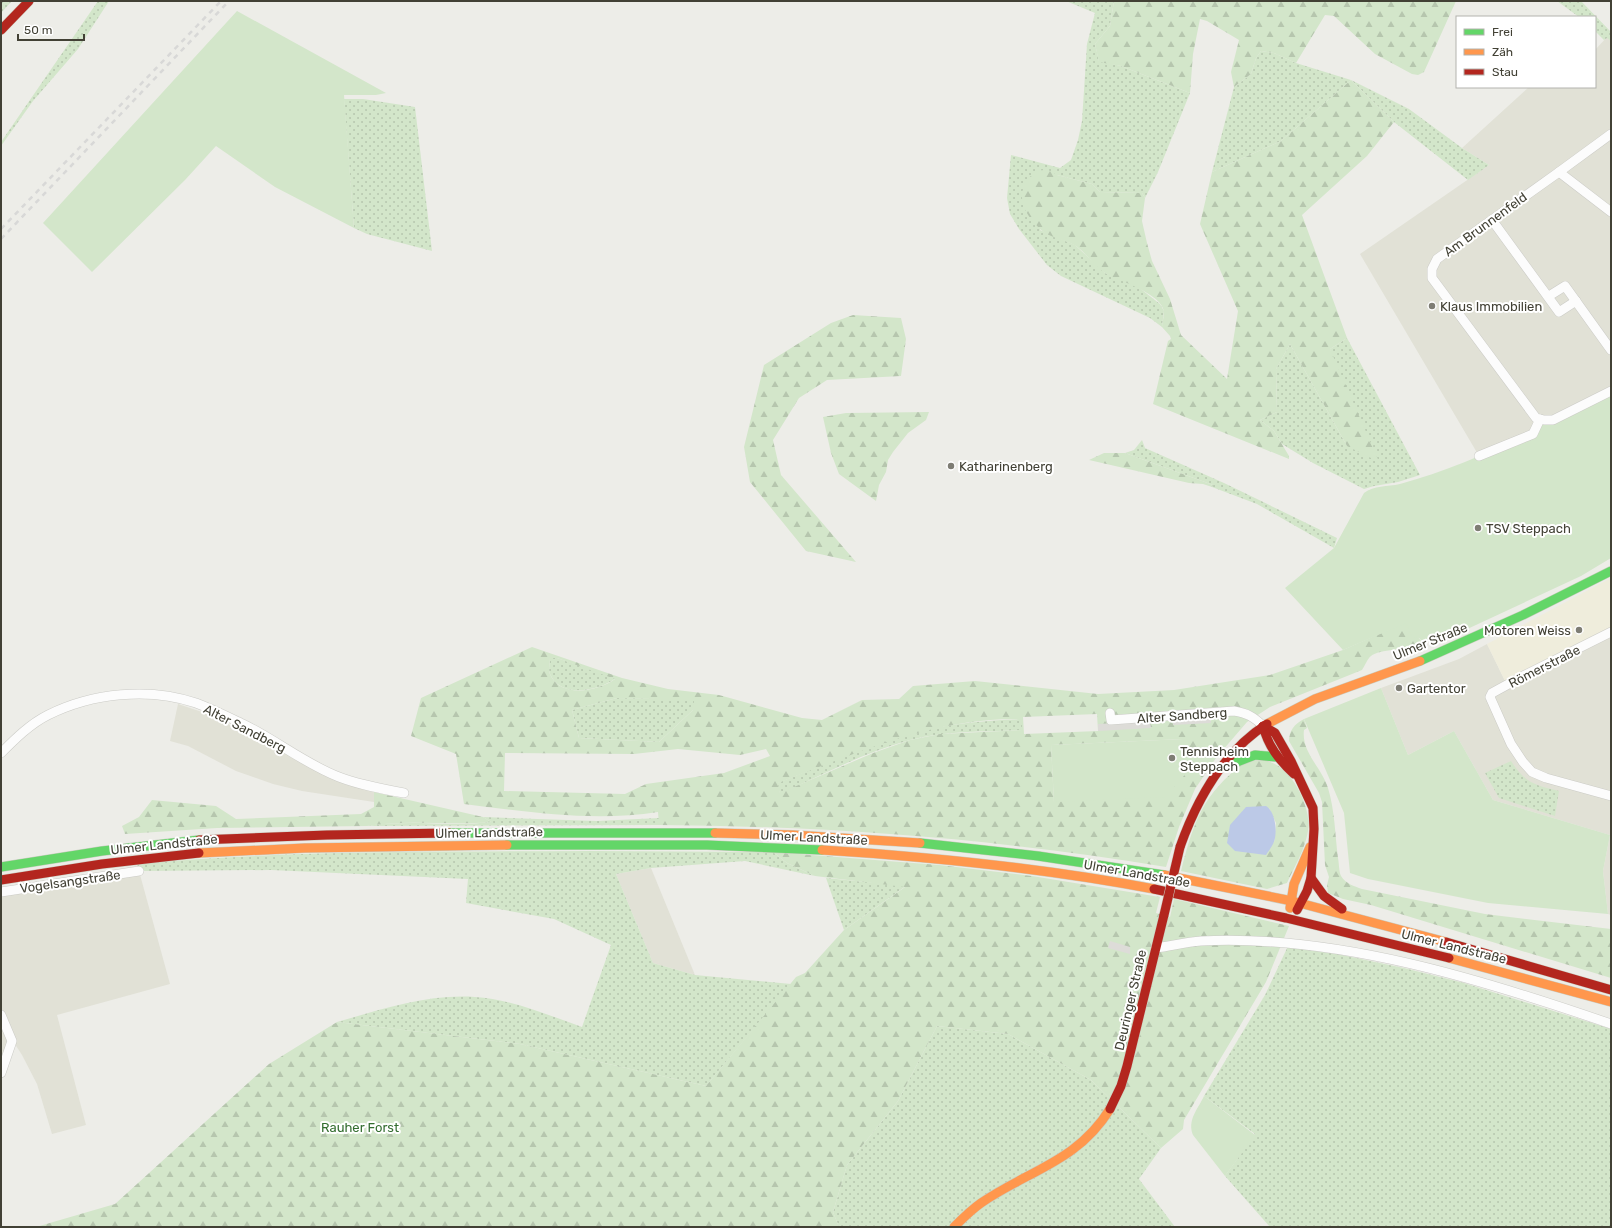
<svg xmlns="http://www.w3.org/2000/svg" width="1612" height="1228" font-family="Rubik,sans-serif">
<defs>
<pattern id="grass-dots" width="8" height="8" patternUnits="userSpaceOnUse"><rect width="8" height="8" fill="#d3e6ca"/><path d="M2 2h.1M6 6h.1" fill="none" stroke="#b6c6ae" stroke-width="1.8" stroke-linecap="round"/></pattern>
<pattern id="forest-firs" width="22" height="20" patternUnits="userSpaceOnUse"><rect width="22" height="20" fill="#d3e6ca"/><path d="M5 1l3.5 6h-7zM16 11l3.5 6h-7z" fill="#b6c6ae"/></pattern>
</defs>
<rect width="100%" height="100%" fill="#edede8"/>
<g fill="#e1e1d6">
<polygon points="1607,37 1611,41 1611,391 1533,434 1479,456 1360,254 1489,165 1462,148 1529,87 1595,87 1595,50"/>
<polygon points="1611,632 1611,915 1608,914 1603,871 1610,835 1493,800 1454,731 1408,755 1381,688 1459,659 1487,644 1507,685"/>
<polygon points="178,704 205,713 274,746 374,792 374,802 302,791 273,784 236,771 188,746 170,741"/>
<polygon points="651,868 695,975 653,963 616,874"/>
<polygon points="139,871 170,984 57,1015 86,1125 52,1134 37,1084 22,1055 13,1041 1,1073 1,892"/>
</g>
<polygon fill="#efeddc" points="1611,578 1611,632 1507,685 1487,644"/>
<g fill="url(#grass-dots)">
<polygon points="1,1 12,1 1,13"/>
<polygon points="98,1 109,1 78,49 33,101 1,146 1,142"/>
<polygon points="1066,1 1114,1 1110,26 1095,44 1099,61 1121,66 1190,93 1158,172 1145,198 1142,193 1100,192 1092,184 1057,175 1040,230 1075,245 1105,273 1137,286 1160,304 1164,311 1162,327 1150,318 1061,276 1047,265 1019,229 1010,214 1007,198 1011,155 1060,168 1071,160 1078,140 1082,121 1087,44 1095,13"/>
<polygon points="1557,1 1581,1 1611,32 1611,41 1607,38 1604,40 1595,31 1595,17 1579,17"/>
<polygon points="1261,51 1274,53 1296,63 1351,80 1409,109 1462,148 1489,165 1468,180 1394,122 1351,80 1281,141 1212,172 1234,87 1251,74 1256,58"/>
<polygon points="344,99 363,99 415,107 432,251 367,234 354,228"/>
<polygon points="1347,338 1420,475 1398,482 1374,486 1364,489 1313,463 1282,444 1274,431 1260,420 1277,412 1276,369 1290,344 1347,446 1330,349"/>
<polygon points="1142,440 1145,448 1224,483 1337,538 1334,548 1257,504 1212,487 1213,485 1125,453 1134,450"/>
<path d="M550,658H557L616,678C599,691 560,699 550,674C548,670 550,662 550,658Z"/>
<polygon points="617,698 694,699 694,709 659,742 579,738 572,710"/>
<path d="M1022,719V730C986,732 946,730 910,740C865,752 822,775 780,794L777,783C825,765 874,741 924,730C956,723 989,720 1022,719Z"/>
<path d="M1511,761C1525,783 1535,785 1559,791L1555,816L1499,798L1485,773Z"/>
<path d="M483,817L597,821L659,818V825L367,826C408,819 450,827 491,822Z"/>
<path d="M589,851L773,852L787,863L815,876L745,861L651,868L616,874L653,963L695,975L791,984L706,1086L520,1044L337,1022C383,1009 427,994 475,997C511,999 548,1015 582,1027L611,945L554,919L466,903L468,879L271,870L139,871L137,864C287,850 439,852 589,851Z"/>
<polygon points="826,878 906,886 844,930"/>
<polygon points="1289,944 1404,968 1464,983 1611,1029 1611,1227 1270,1227 1225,1176 1255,1134 1204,1096 1265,995"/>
<polygon points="937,1026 1008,1034 1091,1080 1161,1148 1139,1179 1175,1227 839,1227 833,1212 847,1165 898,1101"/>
</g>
<g fill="url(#forest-firs)" fill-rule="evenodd">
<polygon points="1114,1 1456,1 1424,72 1418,75 1412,74 1375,54 1334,16 1325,15 1296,63 1274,53 1261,51 1256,58 1251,74 1234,87 1231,72 1239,40 1207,21 1200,19 1193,54 1190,93 1121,66 1099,62 1095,44 1110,26"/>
<path d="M1351,80L1394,122L1367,156L1302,215L1347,338L1330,349L1379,462L1347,446L1290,344L1276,369L1277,412L1260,420L1274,431L1289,456V459L1153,404L1168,341L1171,339L1170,336L1162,327C1162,323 1164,317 1164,312C1162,293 1118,281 1105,273C1094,266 1086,253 1076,246C1065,239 1049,238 1040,229C1034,223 1025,213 1023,204C1017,185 1038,159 1057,175L1092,184L1100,192L1142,193L1145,198L1142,221L1147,243L1152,261L1170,299L1181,335L1227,379L1238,311L1200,224L1212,172L1281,141Z"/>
<polygon points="853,315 901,318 906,339 901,376 827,380 799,398 773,440 781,475 856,562 806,551 750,482 744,447 764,365 831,323"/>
<polygon points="929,412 926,420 908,433 893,452 888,460 886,472 879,485 876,501 839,474 831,453 823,417 846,413"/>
<polygon points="1104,453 1125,453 1213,485 1212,487 1203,484 1189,483 1089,460"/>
<path d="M1406,622L1422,642L1420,645C1406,650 1380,649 1371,656C1367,659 1365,666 1362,670L1270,707L1247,722L1216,758L1195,789L1179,827L1166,867C998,839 829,826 659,825L658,812C594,822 528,812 464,804L456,754L411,736L421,698L532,647L622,678L668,689L719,695L802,718L822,720L862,700L899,699L913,686L975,681L1098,694L1174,690L1270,675L1343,650ZM550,658H557L615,679C599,691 560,699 550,674C548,670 550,663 550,658ZM617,698L694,700V709L659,742L579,738L572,710ZM1097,714L1098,731L1024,734L1023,717ZM1022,719V730L940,734L910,740L873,753L780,793L778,783C856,753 935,717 1022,719ZM1183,739L1054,802L1051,745ZM678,749L740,755L766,749L770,756L724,773L646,784L625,794L504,791L505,753L634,754Z"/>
<path d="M1304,719L1307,728L1304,730C1301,752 1322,768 1328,788C1335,811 1335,835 1338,858C1339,863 1339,872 1341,876C1346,884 1354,886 1362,889L1485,914L1611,929V978L1371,905L1343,899L1328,893L1327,885L1329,877L1325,865L1322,802L1319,793L1289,741C1289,731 1294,724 1304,719Z"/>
<path d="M1246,761C1253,761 1263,759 1270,762C1293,769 1312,809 1308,831C1305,849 1295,866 1287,883L1267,889L1181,871C1194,820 1203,794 1246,761ZM1269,808L1276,823L1274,843Z"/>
<path d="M374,792L483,817L491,822C450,826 408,819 367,826L217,828L125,834L122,826L139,817L152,800L216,806L236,819L361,814L374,807Z"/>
<polygon points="773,852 939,865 1032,876 1160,897 1156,913 1170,917 1174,899 1289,926 1266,982 1184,1120 1183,1129 1161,1148 1091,1080 1008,1034 937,1026 898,1101 847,1165 833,1212 839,1227 36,1227 115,1204 269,1064 337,1022 520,1044 706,1086 796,977 805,973 844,930 905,887 815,876 787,863"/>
</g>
<g fill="#d3e6ca">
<polygon points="237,11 386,93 376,95 344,95 354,228 275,187 216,146 185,180 92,272 43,223"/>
<path d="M1611,391V558L1581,576L1463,631L1423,642L1419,638L1412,637L1406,623L1343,650L1285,588L1334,548L1364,493C1374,485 1387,487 1400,484C1445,472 1489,452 1532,434L1536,427Z"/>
<polygon points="1381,688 1408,755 1454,731 1493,800 1610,835 1603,871 1608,914 1488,903 1368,879 1350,873 1344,813 1304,719"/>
<polygon points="1183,739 1191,768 1165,797 1054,802 1051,745"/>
<path d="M1204,1096L1255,1135L1225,1176L1193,1135C1187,1120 1198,1109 1204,1096Z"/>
</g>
<g fill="#dddcd8">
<polygon points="1210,717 1211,723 1173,725 1173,719"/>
<polygon points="1150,721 1151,728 1098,731 1098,724"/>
<polygon points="1110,941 1130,947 1130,954 1108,948"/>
</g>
<path fill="#bcc9e7" d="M1266,806C1276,812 1278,835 1273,844C1271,848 1268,852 1266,855L1235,851L1227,843L1230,825L1246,807Z"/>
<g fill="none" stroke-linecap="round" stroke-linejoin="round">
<g stroke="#cbcbc6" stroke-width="10">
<g id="street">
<polyline points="1611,134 1559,172 1611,212"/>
<polyline points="1559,172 1437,259 1432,269 1432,278 1536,418 1544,420 1553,420 1611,391"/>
<polyline points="1492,220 1559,312 1576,301"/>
<polyline points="1549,296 1565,286 1611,350"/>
<polyline points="1479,456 1533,434 1540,419"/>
<polyline points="1611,632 1525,675 1492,693 1490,697 1511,744 1523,762 1532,772 1546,778 1611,796"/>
<path d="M1110,713L1111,720L1234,711C1247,713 1254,717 1263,726"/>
<path d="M1,753C15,739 30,724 48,715C92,693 149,687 196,703C212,709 228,717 243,724C276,740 305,764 339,777C360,785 382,789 404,793"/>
<polyline points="1,892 139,871"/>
<path d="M1156,948C1171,946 1186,942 1201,941C1336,934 1484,980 1611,1024"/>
<polyline points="1,1015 12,1041 1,1073"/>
</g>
</g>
<g stroke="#cbccc0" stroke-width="10">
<g id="fast">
<polyline points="1420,661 1523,615 1611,571"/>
<polyline points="1226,762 1237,762 1255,755 1276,757"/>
<polyline points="449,833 715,833"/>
<polyline points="920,843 1038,856 1164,875"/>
<polyline points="507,845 707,845 822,850"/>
<polyline points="1,867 102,851 199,840"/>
</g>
</g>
<g stroke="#cbccc0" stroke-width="10">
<g id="slow">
<polyline points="1267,724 1315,699 1420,661"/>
<polyline points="715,833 793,835 920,843"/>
<path d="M822,850C933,857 1044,868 1154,889"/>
<polyline points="199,853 305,848 507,845"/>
<polyline points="1164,875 1292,901 1446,942"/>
<polyline points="1290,908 1294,884 1310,847"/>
<polyline points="1449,958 1611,1002"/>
<path d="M954,1227C963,1218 971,1210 981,1203C1029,1170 1077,1162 1110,1109"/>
</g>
</g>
<g stroke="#cbccc0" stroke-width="10">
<g id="jam">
<polyline points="1,30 29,1"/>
<polyline points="1263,726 1275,733 1291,761 1313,808 1314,829 1311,878 1307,891 1297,910"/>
<path d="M1263,726C1268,746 1279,760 1294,774"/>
<polyline points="199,840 327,835 449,833"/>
<path d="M1180,847C1197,799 1223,752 1267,724"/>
<polyline points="1311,878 1324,896 1342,909"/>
<polyline points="1,880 102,864 199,853"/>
<polyline points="1154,889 1286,918 1449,958"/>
<polyline points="1446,942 1611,990"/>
<polyline points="1110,1109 1121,1086 1127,1066 1164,915"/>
</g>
</g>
<use href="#street" stroke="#fcfcfc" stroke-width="9"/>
<use href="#fast" stroke="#63d668" stroke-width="9"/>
<use href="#slow" stroke="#ff974d" stroke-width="9"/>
<use href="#jam" stroke="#b3261e" stroke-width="9"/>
<g stroke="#d8d8d7" stroke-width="2.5" stroke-dasharray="5 5" stroke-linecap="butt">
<polyline points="1,229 221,1"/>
<polyline points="1,239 229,1"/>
</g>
<g stroke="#cbccc0" stroke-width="10" stroke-linecap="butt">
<polyline id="jam-bridge" points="1164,915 1180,847"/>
</g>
<use href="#jam-bridge" stroke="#b3261e" stroke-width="9"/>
</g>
<g fill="#7e7d74" stroke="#fff" stroke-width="1.5">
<circle cx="1432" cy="306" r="4"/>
<circle cx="951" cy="466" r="4"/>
<circle cx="1478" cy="528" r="4"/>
<circle cx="1579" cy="630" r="4"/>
<circle cx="1399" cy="688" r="4"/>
<circle cx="1172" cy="758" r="4"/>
</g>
<g text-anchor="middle" stroke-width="4" stroke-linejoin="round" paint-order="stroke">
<g font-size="13" fill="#424135" stroke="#fff">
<text transform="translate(1485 224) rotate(-36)" y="5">Am Brunnenfeld</text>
<text transform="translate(1430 641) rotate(-22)" y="5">Ulmer Straße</text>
<text transform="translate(1544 666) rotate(-27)" y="5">Römerstraße</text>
<text transform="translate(1182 715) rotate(-4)" y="5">Alter Sandberg</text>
<text transform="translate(245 728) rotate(27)" y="5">Alter Sandberg</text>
<text transform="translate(489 832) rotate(-1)" y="5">Ulmer Landstraße</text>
<text transform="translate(814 837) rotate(3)" y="5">Ulmer Landstraße</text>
<text transform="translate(164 844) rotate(-6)" y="5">Ulmer Landstraße</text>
<text transform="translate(1137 873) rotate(10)" y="5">Ulmer Landstraße</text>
<text transform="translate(70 881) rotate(-8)" y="5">Vogelsangstraße</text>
<text transform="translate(1454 946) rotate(14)" y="5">Ulmer Landstraße</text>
<text transform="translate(1130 1000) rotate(-77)" y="5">Deuringer Straße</text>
</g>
<g font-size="13" fill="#424135" stroke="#fff" text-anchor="start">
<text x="1440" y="311">Klaus Immobilien</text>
<text x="959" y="471">Katharinenberg</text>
<text x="1486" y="533">TSV Steppach</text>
<text x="1571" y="635" text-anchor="end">Motoren Weiss</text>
<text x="1407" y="693">Gartentor</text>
<text x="1180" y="756">Tennisheim<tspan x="1180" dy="15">Steppach</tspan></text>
</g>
<g font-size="13" fill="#336d2f" stroke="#fff">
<text x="360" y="1132">Rauher Forst</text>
</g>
</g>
<rect width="1612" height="1228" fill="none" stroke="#424135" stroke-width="4"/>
<rect x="1456" y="16" width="140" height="72" fill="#ffffff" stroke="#b3b3ae"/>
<rect x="1464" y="29" width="20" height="6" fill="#63d668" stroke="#b3b3ae"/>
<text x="1492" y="36" font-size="12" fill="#424135">Frei</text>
<rect x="1464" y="49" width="20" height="6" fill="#ff974d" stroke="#b3b3ae"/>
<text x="1492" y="56" font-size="12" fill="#424135">Zäh</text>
<rect x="1464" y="69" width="20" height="6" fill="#b3261e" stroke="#b3b3ae"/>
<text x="1492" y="76" font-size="12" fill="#424135">Stau</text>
<path d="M18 34v6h66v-6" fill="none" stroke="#424135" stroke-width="2"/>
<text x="24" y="34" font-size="12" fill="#424135" stroke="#ffffff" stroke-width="3" paint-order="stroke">50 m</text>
</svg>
